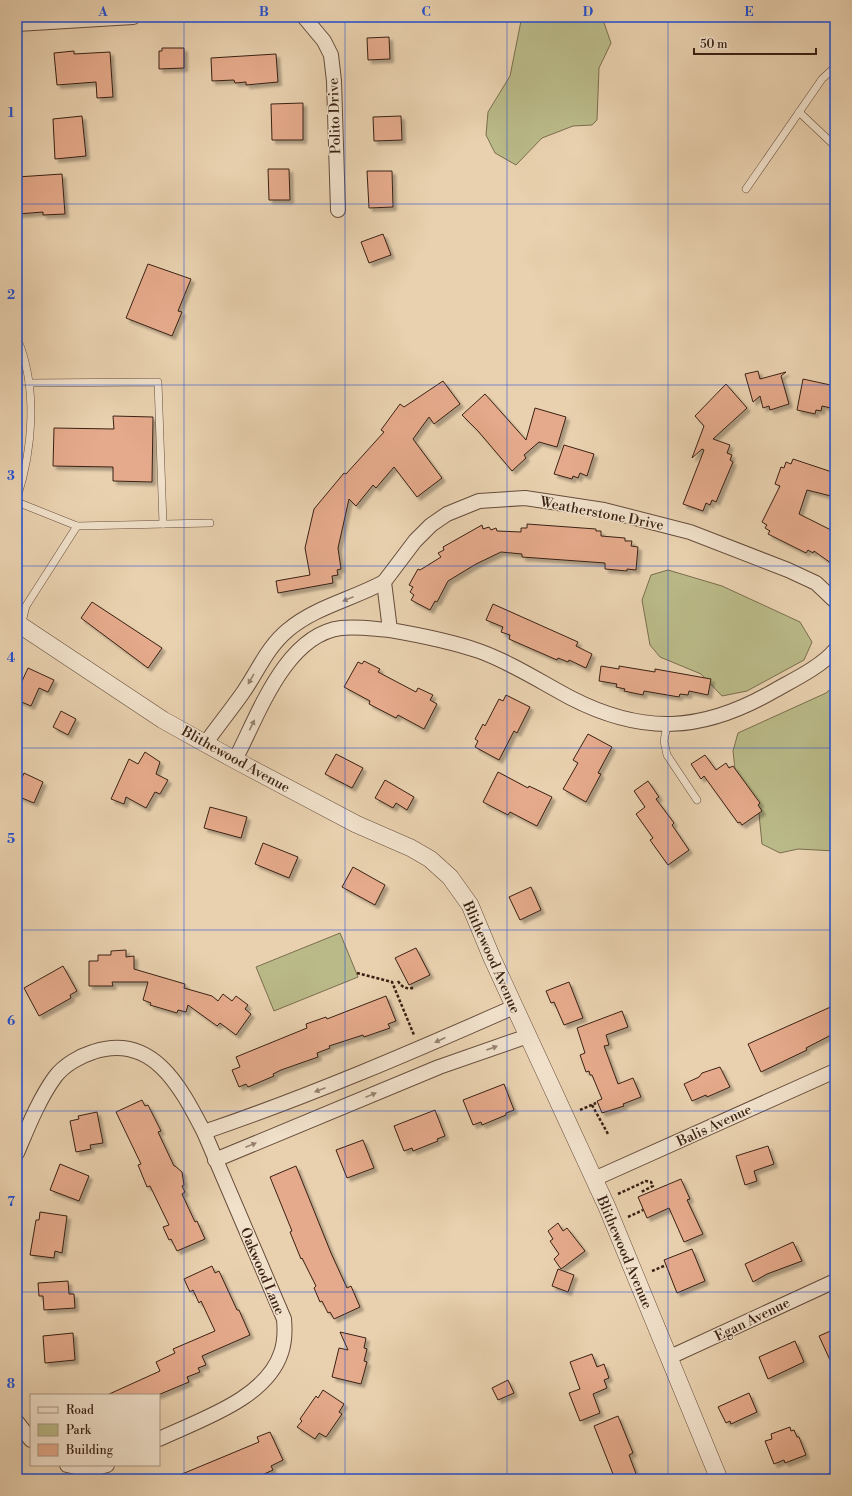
<svg xmlns="http://www.w3.org/2000/svg" width="852" height="1496" font-family="'Libre Bodoni',serif">
<defs>
<filter id="shadow"><feDropShadow dx="3.5" dy="3.5" stdDeviation="1" flood-color="#0004"/></filter>
</defs>
<rect width="100%" height="100%" fill="#e9d1af"/>
<filter id="stains"><feTurbulence type="fractalNoise" baseFrequency=".005" numOctaves="4"/><feColorMatrix values="0 0 0 0 .2 0 0 0 0 .09 0 0 0 0 .02 0 0 0 .5 -.17"/></filter>
<radialGradient id="worn" r=".72"><stop offset=".6" stop-color="#630" stop-opacity="0"/><stop offset="1" stop-color="#630" stop-opacity=".3"/></radialGradient>
<g fill="#baba88" stroke="#7a6e4e">
<polygon points="519,17 602,17 611,43 599,68 597,120 592,125 573,126 542,138 516,165 495,153 486,135 488,112 510,76 521,21"/>
<polygon points="668,570 722,586 800,622 812,642 804,660 747,691 722,696 701,674 660,657 650,645 642,600 651,575"/>
<polygon points="835,685 835,851 798,849 780,853 762,844 759,814 735,769 733,751 738,733 826,693"/>
<polygon points="340,933 358,977 274,1011 256,967"/>
</g>
<g fill="#e5aa8b" stroke="#3a2114" filter="url(#shadow)">
<polygon points="389,37 390,59 368,60 367,38"/>
<polygon points="162,48 184,48 184,68 159,69 159,51 162,51"/>
<polygon points="74,51 74,54 110,52 113,97 97,98 96,82 57,85 54,53"/>
<polygon points="276,54 278,82 246,85 246,82 235,83 234,80 212,81 211,58"/>
<polygon points="303,103 303,140 272,140 271,104"/>
<polygon points="82,116 86,156 55,159 53,119"/>
<polygon points="401,116 402,140 374,141 373,117"/>
<polygon points="268,169 289,169 290,200 269,200"/>
<polygon points="367,171 392,171 393,207 369,208"/>
<polygon points="62,174 65,214 43,215 43,212 18,214 17,177"/>
<polygon points="383,234 391,255 369,263 361,242"/>
<polygon points="148,264 191,279 178,311 182,312 172,336 126,318"/>
<polygon points="758,371 760,379 786,372 781,376 789,404 770,410 769,406 763,408 760,396 753,402 745,374"/>
<polygon points="803,379 835,386 831,408 822,406 821,411 816,410 815,414 797,410"/>
<polygon points="443,381 460,404 434,424 429,417 413,439 442,478 417,497 394,467 376,488 373,485 356,506 349,499 338,548 341,569 337,570 338,575 332,576 333,583 278,593 276,581 310,575 305,548 314,509 344,473 346,474 384,432 381,430 400,404 404,407"/>
<polygon points="726,384 747,408 713,439 730,445 727,453 732,455 730,460 733,462 716,502 712,500 710,505 706,503 703,511 683,504 704,450 702,449 692,458 704,426 695,416"/>
<polygon points="485,394 526,440 535,408 566,417 557,447 539,442 524,455 526,458 512,471 478,431 462,415"/>
<polygon points="113,416 153,417 152,482 113,481 113,467 53,466 54,428 114,429"/>
<polygon points="564,445 594,454 587,476 580,473 578,478 573,476 572,479 554,474"/>
<polygon points="793,459 835,473 835,497 807,490 799,514 835,532 835,566 814,551 813,553 808,550 806,553 768,534 770,531 765,528 767,525 762,522 780,486 775,484 781,467 784,468 786,462 791,464"/>
<polygon points="527,524 596,529 596,531 601,531 601,536 625,538 625,541 632,541 631,546 638,547 636,570 627,569 627,571 605,569 605,563 522,557 522,554 501,552 476,564 448,581 437,602 435,601 430,610 411,600 414,595 410,592 413,587 409,585 418,569 420,570 441,557 438,553 444,550 443,547 482,525 483,529 489,527 491,530 496,528 497,531 521,532 521,528 527,528"/>
<polygon points="92,602 162,648 148,668 81,618"/>
<polygon points="493,604 578,642 576,646 592,654 586,668 569,660 568,662 558,658 557,660 509,639 510,635 501,632 503,627 486,620"/>
<polygon points="364,661 380,669 378,672 416,692 418,688 433,695 430,700 437,704 424,729 398,715 396,718 369,704 370,701 344,687 358,662 362,664"/>
<polygon points="601,666 619,669 619,666 655,672 655,669 711,679 708,695 689,691 688,695 680,694 679,697 644,691 643,695 624,691 625,689 616,687 617,684 599,681"/>
<polygon points="28,668 54,680 48,692 39,688 31,706 17,700 17,692"/>
<polygon points="506,695 530,707 517,733 514,731 499,760 475,747 478,741 475,739 483,724 485,726 499,699 503,701"/>
<polygon points="61,711 76,719 68,735 53,727"/>
<polygon points="588,734 612,747 598,773 601,774 586,802 563,789 578,763 573,760"/>
<polygon points="145,752 160,762 156,774 168,780 160,794 155,792 146,808 126,797 124,804 111,799 129,759 138,764"/>
<polygon points="336,754 363,768 352,788 325,774"/>
<polygon points="705,755 716,770 726,763 729,768 733,766 760,803 758,805 762,811 742,825 740,822 738,823 704,776 701,779 691,764"/>
<polygon points="498,772 528,788 529,786 552,797 537,826 510,812 508,815 483,802"/>
<polygon points="24,773 43,782 34,803 17,796 17,789"/>
<polygon points="385,780 414,797 407,810 396,803 393,808 375,798"/>
<polygon points="648,781 659,797 656,799 674,823 672,825 689,850 668,865 650,840 653,838 636,814 645,807 634,791"/>
<polygon points="210,807 247,817 241,838 204,828"/>
<polygon points="263,843 298,857 289,878 255,864"/>
<polygon points="353,867 385,885 375,905 342,887"/>
<polygon points="531,887 541,910 520,920 509,897"/>
<polygon points="416,948 430,975 409,985 395,958"/>
<polygon points="126,950 126,957 134,956 134,969 185,984 184,988 212,996 218,1001 223,994 232,1001 236,996 248,1005 245,1009 251,1014 236,1035 220,1023 217,1026 188,1005 186,1012 178,1010 177,1013 150,1005 151,1003 143,1000 148,982 112,982 113,986 89,986 89,961 98,961 98,955 111,955 111,951"/>
<polygon points="63,966 77,991 70,995 71,998 39,1016 24,988"/>
<polygon points="569,982 583,1018 564,1025 554,1002 551,1003 546,991"/>
<polygon points="386,996 396,1021 388,1024 390,1028 364,1037 363,1035 329,1046 330,1048 317,1053 318,1057 281,1070 273,1074 274,1076 248,1087 246,1084 239,1087 232,1070 240,1067 236,1057 307,1028 306,1024 326,1017 327,1019"/>
<polygon points="835,1005 835,1033 806,1048 807,1050 761,1072 748,1044"/>
<polygon points="622,1011 628,1027 606,1035 609,1045 604,1046 618,1084 633,1078 641,1097 623,1104 624,1106 602,1113 597,1101 602,1099 592,1075 590,1075 589,1071 586,1072 580,1055 585,1053 577,1028"/>
<polygon points="720,1067 730,1087 707,1097 706,1095 692,1101 684,1084 699,1077 702,1073"/>
<polygon points="504,1084 514,1110 506,1113 506,1115 482,1125 481,1122 473,1125 463,1100"/>
<polygon points="142,1100 145,1106 148,1105 161,1131 158,1132 174,1166 175,1166 182,1172 184,1185 182,1186 185,1192 182,1194 195,1222 197,1221 205,1239 177,1251 171,1239 169,1240 163,1227 169,1225 150,1186 147,1187 138,1165 141,1164 116,1112"/>
<polygon points="435,1110 445,1136 437,1139 438,1141 413,1151 412,1148 404,1151 394,1126"/>
<polygon points="97,1112 103,1143 90,1145 91,1149 76,1152 70,1121 79,1119 78,1116"/>
<polygon points="363,1140 374,1168 347,1178 336,1150"/>
<polygon points="768,1146 774,1164 754,1171 757,1181 745,1185 736,1156"/>
<polygon points="60,1164 89,1176 79,1201 50,1190"/>
<polygon points="296,1166 331,1253 347,1288 351,1286 360,1307 334,1319 330,1312 328,1313 322,1301 320,1302 314,1288 316,1286 302,1258 301,1259 290,1232 292,1231 270,1177"/>
<polygon points="681,1179 690,1199 687,1200 703,1234 684,1242 669,1208 647,1218 638,1197"/>
<polygon points="40,1212 67,1216 62,1253 55,1251 54,1258 30,1255 36,1220 39,1220"/>
<polygon points="558,1223 563,1231 567,1228 585,1251 561,1269 554,1259 559,1254 550,1241 553,1239 548,1231"/>
<polygon points="793,1242 802,1261 767,1274 753,1282 745,1264"/>
<polygon points="692,1249 705,1281 677,1293 664,1260"/>
<polygon points="212,1266 215,1273 219,1271 237,1310 239,1310 250,1335 202,1356 206,1365 198,1368 200,1372 187,1377 189,1382 158,1395 107,1395 160,1371 156,1362 175,1353 173,1349 215,1331 201,1301 199,1303 193,1290 190,1292 184,1279"/>
<polygon points="558,1269 574,1275 568,1292 552,1286"/>
<polygon points="68,1281 69,1294 74,1294 75,1308 44,1310 43,1296 39,1296 38,1283"/>
<polygon points="835,1329 835,1371 819,1336"/>
<polygon points="340,1332 366,1338 364,1348 367,1349 364,1361 367,1362 361,1384 332,1377 339,1348 348,1350"/>
<polygon points="73,1333 75,1360 45,1363 43,1336"/>
<polygon points="795,1341 804,1362 768,1379 759,1357"/>
<polygon points="592,1354 597,1367 604,1364 609,1378 604,1380 607,1388 593,1394 600,1413 580,1421 569,1393 580,1389 570,1362"/>
<polygon points="508,1380 514,1393 498,1400 492,1388"/>
<polygon points="323,1390 344,1404 339,1412 342,1414 326,1437 319,1433 315,1439 297,1427 302,1421 300,1419 316,1396 318,1398"/>
<polygon points="749,1393 757,1412 731,1424 730,1421 726,1423 718,1407"/>
<polygon points="618,1416 633,1453 629,1455 638,1479 615,1479 594,1426"/>
<polygon points="790,1427 791,1431 794,1430 797,1437 799,1437 806,1455 785,1463 784,1460 774,1464 765,1441 772,1439 771,1434"/>
<polygon points="270,1432 283,1460 271,1466 273,1470 253,1479 170,1479 259,1442 257,1437"/>
</g>
<g fill="none" stroke-linecap="round" stroke-linejoin="round">
<g stroke="#664d3b" stroke-width="8">
<g id="service">
<polyline points="799,112 835,146"/>
<polyline points="746,189 822,79 835,67"/>
<path d="M17,338C38,387 33,449 17,498"/>
<polyline points="29,383 158,382 163,524"/>
<polyline points="17,502 77,526 26,606 21,626"/>
<polyline points="77,526 210,523"/>
<polyline points="667,725 664,741 667,755 697,800"/>
</g>
</g>
<g stroke="#664d3b" stroke-width="16">
<g id="minor">
<polyline points="304,17 324,41 331,55 334,81 338,210"/>
<polyline points="17,24 133,17"/>
<path d="M835,601L816,583L788,570L690,532L604,510L525,498L479,501L447,514L431,525L415,541L384,582L390,630C419,635 450,641 479,651C510,662 541,682 571,698C643,735 702,732 772,692C791,681 821,667 835,650"/>
<path d="M205,744C217,727 230,711 242,694C257,673 267,647 288,630C315,607 353,599 384,582"/>
<path d="M235,760C258,716 285,635 341,628C357,626 374,629 390,630"/>
<path d="M204,1132C310,1096 412,1052 514,1007"/>
<path d="M17,1153C28,1127 39,1099 55,1077C64,1065 80,1056 93,1052C153,1032 181,1088 204,1132L284,1319C285,1330 285,1342 281,1353C266,1399 199,1420 159,1439"/>
<polyline points="215,1160 439,1067 528,1036"/>
<polyline points="594,1179 835,1071"/>
<polyline points="670,1357 835,1281"/>
<polyline points="17,1422 31,1440"/>
<polyline points="67,1465 89,1470 107,1465"/>
<polyline points="834,1479 835,1479"/>
</g>
</g>
<g stroke="#664d3b" stroke-width="18">
<polyline id="tertiary" points="17,623 163,720 235,760 356,824 411,848 430,859 450,877 470,905 492,958 607,1207 719,1479"/>
</g>
<g stroke="#3a2114" stroke-width="2.5" stroke-dasharray="3 2" stroke-linecap="butt">
<polyline points="357,973 392,982 414,1035"/>
<path d="M398,981C402,988 408,990 415,987"/>
<polyline points="592,1105 608,1134"/>
<polyline points="580,1110 596,1103"/>
<polyline points="618,1194 646,1181 651,1182 653,1186 641,1192"/>
<polyline points="628,1217 643,1210"/>
<polyline points="652,1271 664,1266"/>
</g>
<use href="#service" stroke="#f1e1cb" stroke-width="7"/>
<use href="#minor" stroke="#f1e1cb" stroke-width="14"/>
<use href="#tertiary" stroke="#f1e1cb" stroke-width="17"/>
</g>
<defs><path id="oneway-solid" d="M-6-.8H1V-3.2L6.5 0L1 3.2V.8H-6Z"/></defs>
<g fill="#968170">
<use href="#oneway-solid" transform="translate(348 599) rotate(158)"/>
<use href="#oneway-solid" transform="translate(251 679) rotate(120)"/>
<use href="#oneway-solid" transform="translate(252 725) rotate(-64)"/>
<use href="#oneway-solid" transform="translate(440 1040) rotate(156)"/>
<use href="#oneway-solid" transform="translate(492 1048) rotate(-20)"/>
<use href="#oneway-solid" transform="translate(320 1090) rotate(159)"/>
<use href="#oneway-solid" transform="translate(371 1095) rotate(-22)"/>
<use href="#oneway-solid" transform="translate(251 1145) rotate(-22)"/>
</g>
<path fill="none" stroke="#1d4ed8" stroke-width="1" stroke-opacity="0.55" d="M184,17V1479M345,17V1479M507,17V1479M668,17V1479M17,204H835M17,385H835M17,566H835M17,748H835M17,930H835M17,1111H835M17,1292H835"/>
<g text-anchor="middle" stroke-width="3" stroke-linejoin="round" paint-order="stroke">
<g font-size="14" fill="#3a2114" stroke="#f1e1cb">
<text transform="translate(334 116) rotate(-92)" y="5">Polito Drive</text>
<text transform="translate(602 513) rotate(11)" y="5">Weatherstone Drive</text>
<text transform="translate(236 759) rotate(29)" y="5">Blithewood Avenue</text>
<text transform="translate(492 957) rotate(66)" y="5">Blithewood Avenue</text>
<text transform="translate(714 1125) rotate(-25)" y="5">Balis Avenue</text>
<text transform="translate(625 1252) rotate(67)" y="5">Blithewood Avenue</text>
<text transform="translate(263 1271) rotate(67)" y="5">Oakwood Lane</text>
<text transform="translate(752 1319) rotate(-26)" y="5">Egan Avenue</text>
</g>
</g>
<rect width="852" height="1496" fill="none" stroke="#e9d1af" stroke-width="44"/>
<rect x="30" y="1394" width="130" height="72" fill="#f1e1cb" stroke="#a89482"/>
<rect x="38" y="1407" width="20" height="6" fill="#f1e1cb" stroke="#a89482"/>
<text x="66" y="1414" font-size="12" fill="#3a2114">Road</text>
<rect x="38" y="1424" width="20" height="12" fill="#baba88" stroke="#a89482"/>
<text x="66" y="1434" font-size="12" fill="#3a2114">Park</text>
<rect x="38" y="1444" width="20" height="12" fill="#e5aa8b" stroke="#a89482"/>
<text x="66" y="1454" font-size="12" fill="#3a2114">Building</text>
<path d="M694 48v6h122v-6" fill="none" stroke="#3a2114" stroke-width="2"/>
<text x="700" y="48" font-size="12" fill="#3a2114" stroke="#f1e1cb" stroke-width="3" paint-order="stroke">50 m</text>
<rect x="22" y="22" width="808" height="1452" fill="none" stroke="#1d4ed8" stroke-width="1.5"/>
<g font-size="13" text-anchor="middle" font-weight="bold" fill="#1d4ed8">
<text x="103" y="16">A</text>
<text x="264" y="16">B</text>
<text x="426" y="16">C</text>
<text x="588" y="16">D</text>
<text x="749" y="16">E</text>
<text x="11" y="117">1</text>
<text x="11" y="299">2</text>
<text x="11" y="480">3</text>
<text x="11" y="662">4</text>
<text x="11" y="843">5</text>
<text x="11" y="1025">6</text>
<text x="11" y="1206">7</text>
<text x="11" y="1388">8</text>
</g>
<rect width="100%" height="100%" filter="url(#stains)"/>
<rect width="100%" height="100%" fill="url(#worn)"/>
</svg>
